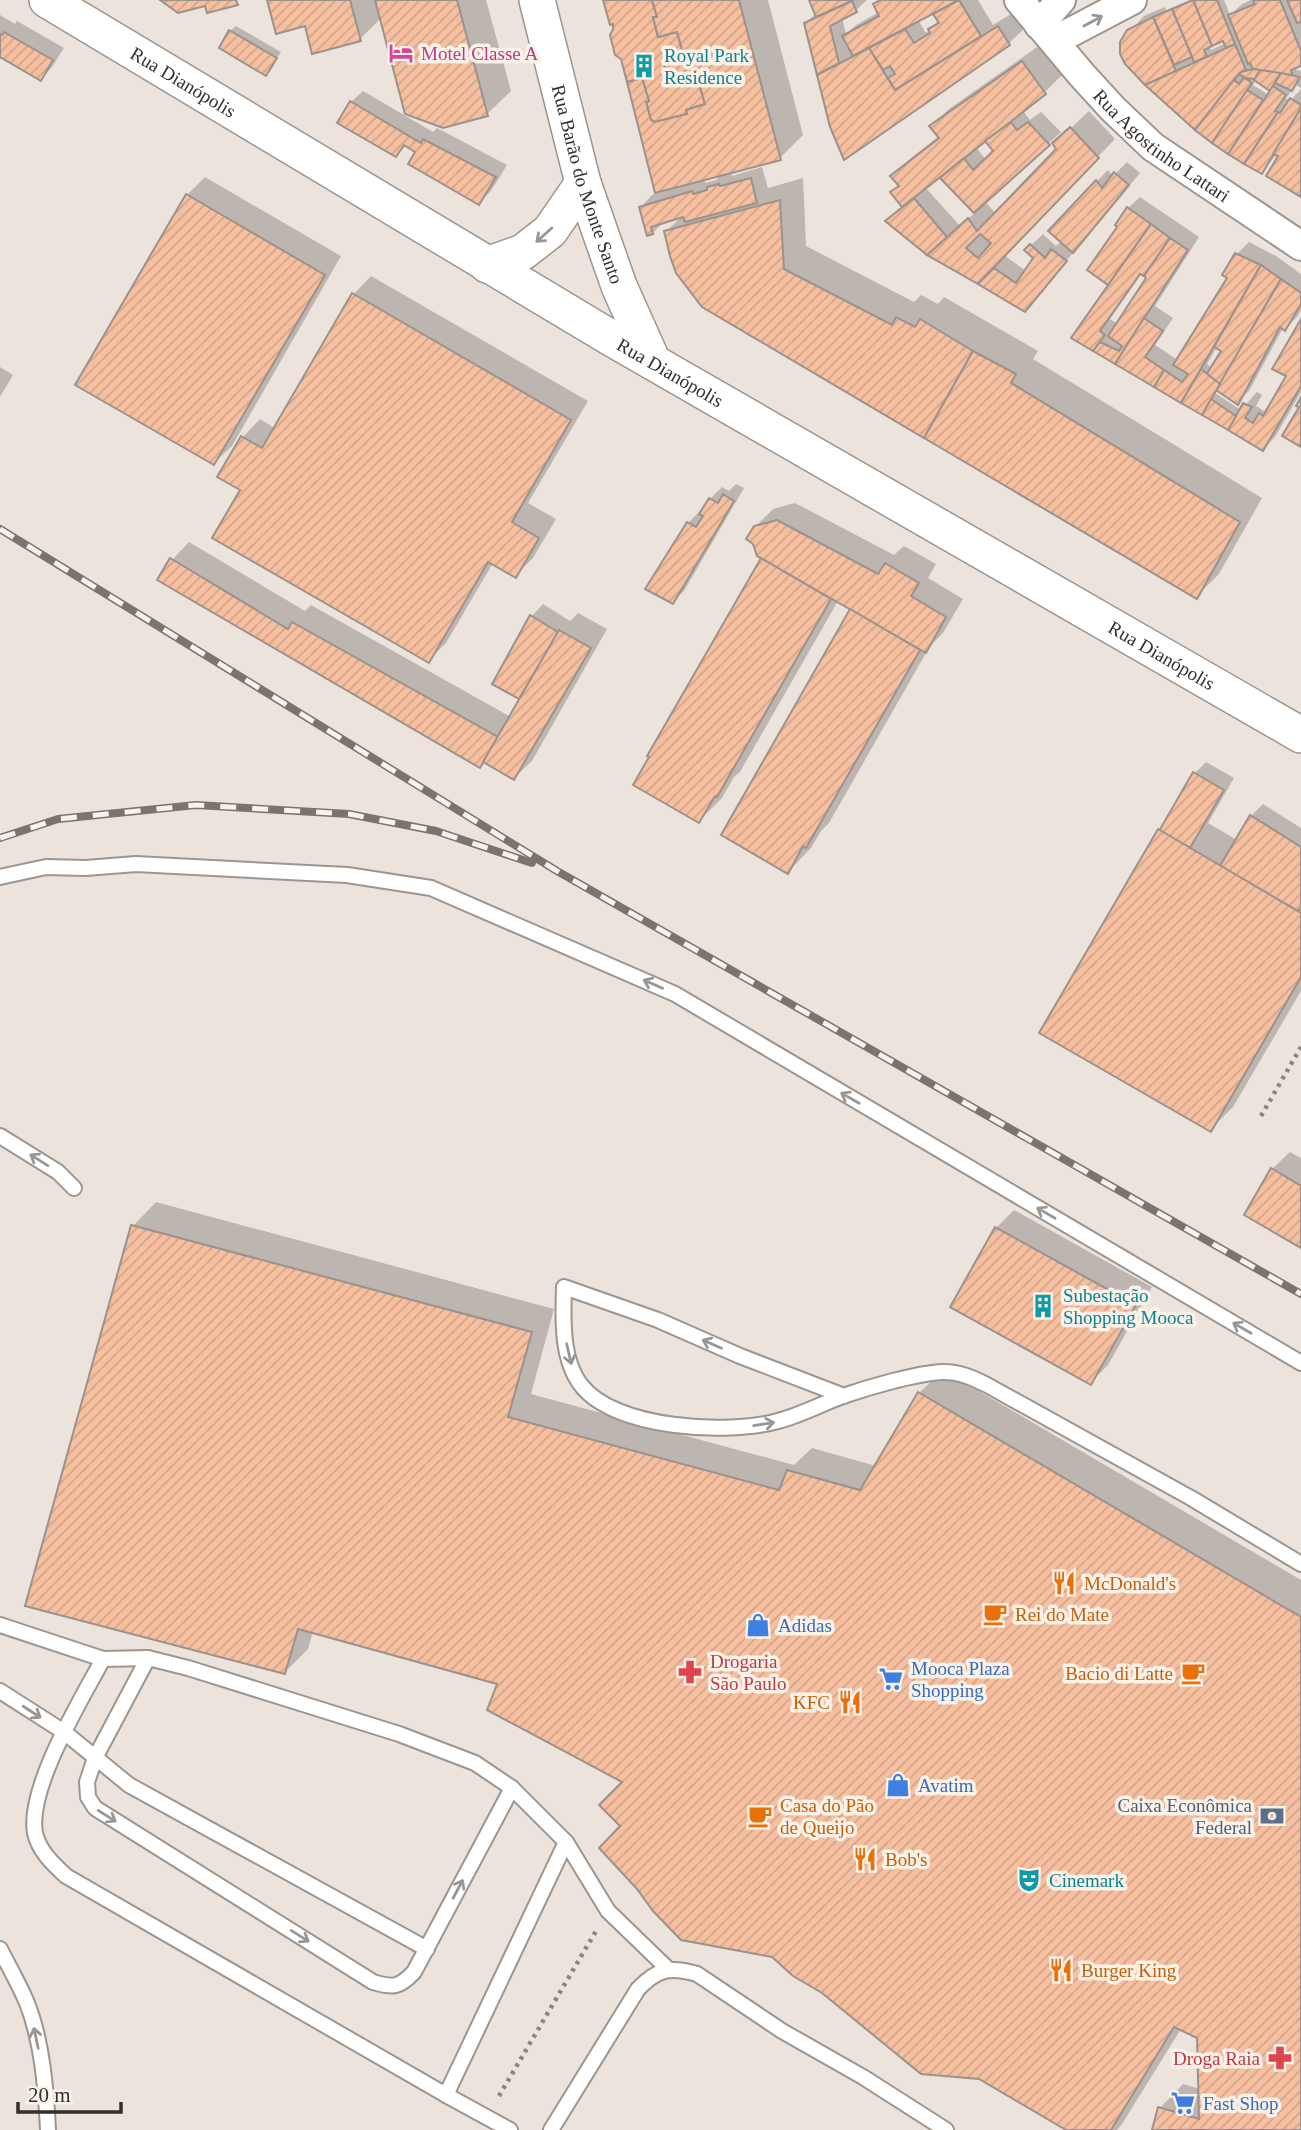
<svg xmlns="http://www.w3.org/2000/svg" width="1301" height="2130" font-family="'Times New Roman',serif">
<defs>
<pattern id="building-hatch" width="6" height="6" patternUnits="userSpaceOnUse" patternTransform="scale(1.75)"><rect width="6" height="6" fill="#f6bf9f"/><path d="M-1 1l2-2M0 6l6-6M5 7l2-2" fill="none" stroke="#d3a489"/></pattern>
</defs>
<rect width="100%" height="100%" fill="#ece3dc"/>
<g fill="#0003" fill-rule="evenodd">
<polygon points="269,0 486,0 511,91 487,114 381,18 360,39 306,24"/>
<path d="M605,0H768L803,135L780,158L730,171L732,176L762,167L768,188L803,178L806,246L914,302L921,295L938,304L944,297L1038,351L1033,359L1262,498L1219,574L1196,597L666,232L683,215L664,221L653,233L641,207L652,195L670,190ZM723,173L716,180L705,183L704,178Z"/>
<path d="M811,0H867L856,10L842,18L846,34L856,25L879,12L875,4L879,0H978L993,25L1017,10L1027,26L1009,43L844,157L832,126L806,23L816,13ZM934,12L939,20L926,33L918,20Z"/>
<path d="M1190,0H1224L1230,15L1242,4L1251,0H1301V65L1296,70L1301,71V88L1296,85L1286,98L1290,101L1301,89V195L1280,156L1277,154L1261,172L1229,152L1132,29L1144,16L1165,7L1166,10ZM1223,39L1226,43L1211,50L1209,46ZM1263,69L1294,74L1293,78L1263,72ZM1256,80L1275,83L1276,84L1269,95L1253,85Z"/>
<polygon points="0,15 15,24 17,21 64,48 52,67 41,79 0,55"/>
<polygon points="236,26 281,52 266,74 230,31"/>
<path d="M1040,45L1062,75L1045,92L1022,110L1030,120L1041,112L1061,132L985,201L996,214L1059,149L1055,143L1089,111L1115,139L1004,255L1026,271L1036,258L1026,250L1043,234L1056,246L1062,241L1097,181L1108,170L1113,176L1127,162L1140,173L1025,310L928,254L888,221L904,206L892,192L900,185L893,176L910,159L939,136L931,126L949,109ZM986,139L995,151L986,160L976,147ZM947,169L949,171L943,178L976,212L960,226L925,187Z"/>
<polygon points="363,91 433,132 437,128 507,165 491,191 479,203 417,151 407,145 396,155 351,102"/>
<polygon points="205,177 341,256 232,446 214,463 187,195"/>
<path d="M1140,197L1199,237L1155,306L1173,318L1155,345L1178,360L1229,277L1237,254L1249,242L1276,256L1301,274V310L1297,317L1285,329L1283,328L1249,391L1237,402L1218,389L1215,393L1241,410L1257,392L1262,395L1256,406L1264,411L1273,401L1288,375L1301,322V392L1275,437L1263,449L1073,338L1111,284L1089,269L1119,226L1128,208ZM1142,273L1149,278L1118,324L1110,319ZM1217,347L1224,351L1212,368L1207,364Z"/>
<polygon points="371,276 588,401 528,503 556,519 533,558 515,576 493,563 446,643 428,661 242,489 243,437 260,419 276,429 354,294"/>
<polygon points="0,367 13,375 0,397"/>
<polygon points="736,484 744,488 684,591 672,602 688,523 700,511 702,513 710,499 722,487 729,491"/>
<polygon points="795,503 894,555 904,546 936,564 928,578 963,599 943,633 930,646 829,823 821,831 811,848 788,872 852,609 838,601 740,772 734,777 722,798 699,821 762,559 755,527 773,509"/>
<polygon points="189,542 305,611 311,605 511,717 524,691 519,697 532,616 543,604 570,621 578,613 607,629 532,761 514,778 172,560"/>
<polygon points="1206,762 1234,778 1208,823 1237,840 1251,816 1263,804 1301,828 1301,991 1233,1107 1210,1130 1159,830 1165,824 1195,773"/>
<polygon points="1290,1152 1301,1158 1301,1246 1272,1169"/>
<polygon points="156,1202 554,1309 531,1394 794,1465 812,1448 876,1466 919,1393 943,1370 1301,1580 1301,2130 1154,2130 1160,2108 1183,2084 1200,2089 1198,2037 1181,2029 1122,2124 1117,2130 1070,2130 980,2077 823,1992 772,1956 622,1826 624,1781 499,1682 313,1631 308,1649 285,1672 27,1605 133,1226"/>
<polygon points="1014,1210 1152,1287 1108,1365 1090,1383 996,1228"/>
</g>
<g fill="url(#building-hatch)" stroke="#9c928d" stroke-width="2" fill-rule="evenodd">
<polygon points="160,0 236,0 238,5 207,13 205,6 178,13"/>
<polygon points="267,0 350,0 361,41 312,54 305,26 276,34"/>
<polygon points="375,0 457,0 488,116 443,128 405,114"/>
<polygon points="603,0 652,0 657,17 653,17 658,37 677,32 683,53 663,59 668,79 690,73 693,81 698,80 705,104 686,110 687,114 655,122 651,120 646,102 649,101 642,78 627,82 621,59 615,55 610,35 613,29 613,24 610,25"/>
<polygon points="652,0 739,0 781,160 655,193 627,82 642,78 649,101 646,102 651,120 655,122 687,114 686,110 705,104 698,80 693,81 690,73 668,79 663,59 683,53 677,32 658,37 653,17 657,17"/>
<polygon points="809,0 854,0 816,17"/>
<polygon points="880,0 959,0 853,56 842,36 879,16 873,4"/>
<polygon points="959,0 981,36 895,90 888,78 895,74 890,66 883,70 869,48 905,29 914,43 930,33 928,29 939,23 933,14"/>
<polygon points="1193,0 1217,0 1235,44 1226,48 1223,41 1212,46"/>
<polygon points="1193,0 1212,46 1204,50 1207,57 1194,62 1172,9"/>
<polygon points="1253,0 1280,0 1301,51 1301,66 1291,70 1293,76 1253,69 1250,63 1248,64 1228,15 1255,4"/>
<polygon points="1287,0 1301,0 1301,22 1297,23"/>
<polygon points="852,1 857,12 830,26 839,63 817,75 804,23"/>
<polygon points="1172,9 1192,57 1174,65 1153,17"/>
<polygon points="1153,17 1176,71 1145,85 1125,64 1120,54 1120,42 1127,30"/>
<polygon points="998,26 1010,45 844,160 830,127 817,75 869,48 895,90"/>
<polygon points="229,30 277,58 266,76 219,48"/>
<polygon points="4,32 53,60 41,81 0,57 0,34 2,35"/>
<polygon points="1235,44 1246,70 1239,74 1195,130 1145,85"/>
<polygon points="1022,61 1046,94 902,207 890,192 899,186 890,176 939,138 929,126"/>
<polygon points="1253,69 1260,70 1255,79 1245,78 1252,83 1212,143 1195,130 1234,80 1239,84 1244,77 1239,74 1241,72"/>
<polygon points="1260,70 1281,73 1270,91 1254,80"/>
<polygon points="1281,73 1300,77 1292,91 1275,83"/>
<polygon points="1273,86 1286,95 1275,111 1278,112 1244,164 1228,154"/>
<polygon points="1247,90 1263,100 1228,154 1212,143"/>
<polygon points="1290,98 1301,105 1301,108 1262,174 1244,164 1278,112 1280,113"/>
<polygon points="350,101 421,143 423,139 496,177 479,205 408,164 415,152 404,145 396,157 337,123"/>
<polygon points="1301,108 1301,197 1266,176 1278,156 1273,154"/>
<polygon points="1011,122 1017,130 1028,122 1050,145 974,213 940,178 964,158 973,170 993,151 985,141"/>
<path d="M1070,127L1099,158L978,284L927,255L968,218L977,231L1056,149L1052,143ZM980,234L991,243L978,258L966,248Z"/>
<polygon points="1114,172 1129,185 1073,253 1048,231 1096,180 1102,188"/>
<polygon points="751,178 757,203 685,222 683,217 651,227 653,234 647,236 639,207 692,191 693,194 707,190 707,187 719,184 720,186"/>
<polygon points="186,194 325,275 214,465 75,385"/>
<polygon points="914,198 947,237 927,255 885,221"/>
<polygon points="780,200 784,269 892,325 896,317 915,327 920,319 973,351 924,438 702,307 676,273 670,256 664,231"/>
<polygon points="1127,207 1151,224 1108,285 1087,270 1117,227 1115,225"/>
<polygon points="1151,224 1170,238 1144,276 1140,274 1100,331 1105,335 1093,351 1071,338"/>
<polygon points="1170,238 1188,250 1115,364 1093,351 1100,342 1119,351 1122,346 1108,336 1146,278 1144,276"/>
<polygon points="1030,244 1045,258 1051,249 1067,261 1025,312 978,284 994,268 1016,283 1033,258 1024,250"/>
<polygon points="1235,253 1261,265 1181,403 1154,387 1164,370 1182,382 1188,374 1173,365 1227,278 1222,275"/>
<polygon points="1261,265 1281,279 1220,384 1206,375 1221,351 1214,347"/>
<polygon points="1281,279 1301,293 1301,304 1285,331 1280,327 1238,405 1216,390"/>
<polygon points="352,293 571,420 512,522 539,538 516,578 488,562 429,663 212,538 240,490 217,477 241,436 262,448"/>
<polygon points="1144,318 1163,331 1145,357 1164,370 1154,387 1115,364"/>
<polygon points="1301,319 1301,386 1263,451 1228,430 1243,403 1252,407 1245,418 1253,423 1259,413 1263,416 1286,376 1272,369"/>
<polygon points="973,351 1016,374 1011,383 1240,522 1197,599 924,438"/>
<polygon points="1201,369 1220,384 1202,415 1181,403"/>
<polygon points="1301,397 1301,447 1282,436 1299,407 1296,406"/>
<polygon points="1211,399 1236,416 1228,430 1202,415"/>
<polygon points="723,494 734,501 673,604 645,589 687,522 696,527 703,516 699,514 709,498 718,503"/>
<polygon points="777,520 878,574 885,563 919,583 911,596 946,617 926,653 757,556 753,544 746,539 754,526"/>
<polygon points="170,558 288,629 292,622 498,737 480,768 157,580"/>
<polygon points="761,558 831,599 717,797 715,796 699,823 633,785 649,757 647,756"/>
<polygon points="850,609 920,650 806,848 803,846 788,874 721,835"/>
<polygon points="530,615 558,632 519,699 492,684"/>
<polygon points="559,630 591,648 514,780 483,762"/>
<polygon points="1193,772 1224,790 1190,848 1159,831"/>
<polygon points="1250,815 1301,847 1301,907 1298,911 1220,866"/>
<polygon points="1158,829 1301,913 1301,977 1211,1132 1039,1033"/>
<polygon points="1271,1168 1301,1186 1301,1248 1244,1215"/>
<polygon points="131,1225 532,1332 508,1417 779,1490 787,1470 860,1490 918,1392 1301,1617 1301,2130 1152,2130 1158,2107 1199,2119 1197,2038 1174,2027 1111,2130 1066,2130 979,2079 921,2074 822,1993 793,1976 772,1957 681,1940 653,1911 637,1889 599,1848 620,1826 599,1805 622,1782 487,1710 497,1684 298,1629 285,1674 25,1606"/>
<polygon points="995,1227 1136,1305 1091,1385 950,1307"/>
</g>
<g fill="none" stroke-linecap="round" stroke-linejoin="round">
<g stroke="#9d958e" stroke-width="18">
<g id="service">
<polyline points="0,877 46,867 86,868 136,864 347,875 431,888 675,994 1301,1363"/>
<polyline points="0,1136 58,1172 74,1188"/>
<path d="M844,1396L740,1356L658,1320L564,1287C563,1318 561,1359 581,1385C614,1429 728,1435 778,1421C801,1415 821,1404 843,1396C869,1387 914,1374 941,1372C958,1371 973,1378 987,1385L1191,1498L1301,1564"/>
<path d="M0,1625L103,1659C81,1700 27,1788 35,1833C39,1851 53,1864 66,1876L446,2095L510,2130"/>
<path d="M148,1658L95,1758L87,1782L88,1797L95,1808L373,1982C393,1988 399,1988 414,1972L512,1788"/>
<polyline points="103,1659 148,1658 188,1668 399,1734 475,1763 512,1788 566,1842 446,2095"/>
<polyline points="0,1691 64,1732 129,1785 427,1949"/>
<polyline points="566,1842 608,1911 668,1969"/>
<path d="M0,1949C9,1967 19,1984 27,2003C42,2041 46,2088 48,2130"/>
<path d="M551,2130L638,1989C657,1969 670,1966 697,1974L782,2031L863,2077L946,2130"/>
</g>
</g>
<g stroke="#9d958e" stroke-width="32">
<g id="minor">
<path id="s1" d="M1019,0L1081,74L1113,109L1153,147L1301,246"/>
<polyline points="1039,25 1061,0"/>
<polyline points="1054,41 1132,0"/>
</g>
</g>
<g stroke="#9d958e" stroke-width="38">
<g id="tertiary">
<path id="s2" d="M47,0L611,338L1301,735"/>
<path id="s3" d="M537,0L583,183L619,286L653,362"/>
<polyline points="487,265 523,252 550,231 583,183"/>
</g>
</g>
<g stroke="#8b847f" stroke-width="4.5" stroke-dasharray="3.5 5" stroke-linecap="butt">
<polyline points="1261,1116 1301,1047"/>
<polyline points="499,2096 596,1931"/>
</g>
<use href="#service" stroke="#fff" stroke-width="14"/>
<use href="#minor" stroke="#fff" stroke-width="28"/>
<use href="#tertiary" stroke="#fff" stroke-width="35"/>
<g stroke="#7a7470" stroke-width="8">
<g id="rail">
<polyline points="0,529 557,871 1301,1294"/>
<polyline points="0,838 58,819 196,805 349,814 436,831 532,863"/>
</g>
</g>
<use href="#rail" stroke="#faf1e9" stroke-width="5" stroke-dasharray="16" stroke-linecap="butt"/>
</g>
<defs><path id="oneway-shaft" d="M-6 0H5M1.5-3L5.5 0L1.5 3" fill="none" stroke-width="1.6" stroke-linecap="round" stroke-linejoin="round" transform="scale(1.75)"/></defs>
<g stroke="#999796">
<use href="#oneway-shaft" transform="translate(1093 21) rotate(-28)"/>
<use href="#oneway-shaft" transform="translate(544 235) rotate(138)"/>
<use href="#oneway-shaft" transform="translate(653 984) rotate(-156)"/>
<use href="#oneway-shaft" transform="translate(850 1098) rotate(-150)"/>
<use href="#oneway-shaft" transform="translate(39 1160) rotate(-148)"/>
<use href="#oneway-shaft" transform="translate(1046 1213) rotate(-150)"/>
<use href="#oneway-shaft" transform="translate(1242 1328) rotate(-150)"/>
<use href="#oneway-shaft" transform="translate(712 1344) rotate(-156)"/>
<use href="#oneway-shaft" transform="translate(569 1354) rotate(77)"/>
<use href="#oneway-shaft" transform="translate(764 1424) rotate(-9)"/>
<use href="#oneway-shaft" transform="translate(32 1712) rotate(33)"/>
<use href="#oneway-shaft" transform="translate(107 1816) rotate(32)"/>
<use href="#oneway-shaft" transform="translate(458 1889) rotate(-62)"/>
<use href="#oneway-shaft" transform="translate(300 1936) rotate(32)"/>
<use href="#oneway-shaft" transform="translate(36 2038) rotate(-102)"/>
</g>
<defs>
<g id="hotel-bare" transform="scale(1.89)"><path d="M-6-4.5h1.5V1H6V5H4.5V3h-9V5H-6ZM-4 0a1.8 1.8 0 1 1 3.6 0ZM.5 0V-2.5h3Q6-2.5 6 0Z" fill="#d1479c" stroke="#faf1e9" stroke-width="2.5" paint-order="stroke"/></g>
<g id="building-bare" transform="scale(1.89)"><path d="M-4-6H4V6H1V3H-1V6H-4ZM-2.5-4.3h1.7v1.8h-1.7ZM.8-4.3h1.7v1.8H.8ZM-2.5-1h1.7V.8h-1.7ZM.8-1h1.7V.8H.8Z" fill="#0f9aa8" stroke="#faf1e9" stroke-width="2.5" paint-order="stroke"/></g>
<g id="restaurant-bare" transform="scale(1.89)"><path d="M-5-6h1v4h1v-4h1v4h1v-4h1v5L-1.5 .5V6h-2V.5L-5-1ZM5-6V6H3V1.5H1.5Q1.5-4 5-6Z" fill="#e8710a" stroke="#faf1e9" stroke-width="2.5" paint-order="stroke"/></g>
<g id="cafe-bare" transform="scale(1.89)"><path d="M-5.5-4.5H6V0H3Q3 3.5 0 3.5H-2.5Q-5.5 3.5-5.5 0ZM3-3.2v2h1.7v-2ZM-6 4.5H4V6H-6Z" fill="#e8710a" stroke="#faf1e9" stroke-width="2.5" paint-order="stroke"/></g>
<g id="shop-bare" transform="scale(1.89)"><path d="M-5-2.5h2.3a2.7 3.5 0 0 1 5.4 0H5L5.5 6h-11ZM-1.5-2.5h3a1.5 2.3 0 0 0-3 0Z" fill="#3f7fe0" stroke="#faf1e9" stroke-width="2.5" paint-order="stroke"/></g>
<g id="pharmacy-bare" transform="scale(1.89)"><path d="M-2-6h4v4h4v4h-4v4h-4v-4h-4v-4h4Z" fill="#e0444e" stroke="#faf1e9" stroke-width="2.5" paint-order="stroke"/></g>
<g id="supermarket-bare" transform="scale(1.89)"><path d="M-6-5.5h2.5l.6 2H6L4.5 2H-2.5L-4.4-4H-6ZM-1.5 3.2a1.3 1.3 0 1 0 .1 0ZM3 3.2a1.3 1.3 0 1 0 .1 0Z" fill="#3f7fe0" stroke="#faf1e9" stroke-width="2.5" paint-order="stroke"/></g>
<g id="bank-bare" transform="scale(1.89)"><path d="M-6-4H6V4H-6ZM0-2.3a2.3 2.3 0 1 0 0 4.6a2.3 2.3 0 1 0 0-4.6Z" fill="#5c6f8a" stroke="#faf1e9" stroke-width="2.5" paint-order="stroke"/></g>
<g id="theatre-bare" transform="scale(1.89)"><path d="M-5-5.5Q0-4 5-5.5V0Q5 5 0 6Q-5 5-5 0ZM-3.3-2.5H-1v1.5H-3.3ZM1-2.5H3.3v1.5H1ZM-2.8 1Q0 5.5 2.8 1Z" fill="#0f9aa8" stroke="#faf1e9" stroke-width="2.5" paint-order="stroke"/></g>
</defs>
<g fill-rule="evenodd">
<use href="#hotel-bare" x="401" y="53"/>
<use href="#building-bare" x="644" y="66"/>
<use href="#building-bare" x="1043" y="1306"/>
<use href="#restaurant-bare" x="1064" y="1583"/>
<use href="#cafe-bare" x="995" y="1614"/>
<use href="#shop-bare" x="758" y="1625"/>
<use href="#pharmacy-bare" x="690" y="1672"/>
<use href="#cafe-bare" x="1193" y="1673"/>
<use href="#supermarket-bare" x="891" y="1679"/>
<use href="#restaurant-bare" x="850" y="1702"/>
<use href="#shop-bare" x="898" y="1785"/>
<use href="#cafe-bare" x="760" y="1816"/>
<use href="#bank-bare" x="1272" y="1816"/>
<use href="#restaurant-bare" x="865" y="1859"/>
<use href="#theatre-bare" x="1029" y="1880"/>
<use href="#restaurant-bare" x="1061" y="1970"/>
<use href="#pharmacy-bare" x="1280" y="2058"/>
<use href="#supermarket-bare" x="1183" y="2103"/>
</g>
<g text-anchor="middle" stroke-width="7" stroke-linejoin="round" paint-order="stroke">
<g font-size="19" fill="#b23c85" stroke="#faf1e9" text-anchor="start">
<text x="421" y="60">Motel Classe A</text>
</g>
<g font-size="19" fill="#0d838f" stroke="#faf1e9" text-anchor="start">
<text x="664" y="62">Royal Park<tspan x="664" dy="22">Residence</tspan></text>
<text x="1063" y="1302">Subestação<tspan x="1063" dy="22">Shopping Mooca</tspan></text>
<text x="1049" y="1887">Cinemark</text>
</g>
<g font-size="19" fill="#332f2c" stroke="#faf1e9">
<text dy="7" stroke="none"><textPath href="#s2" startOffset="159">Rua Dianópolis</textPath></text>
<text dy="7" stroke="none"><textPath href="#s1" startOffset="205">Rua Agostinho Lattari</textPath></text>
<text dy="7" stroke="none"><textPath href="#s3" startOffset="191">Rua Barão do Monte Santo</textPath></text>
<text dy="7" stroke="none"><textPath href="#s2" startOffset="726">Rua Dianópolis</textPath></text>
<text dy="7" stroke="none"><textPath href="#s2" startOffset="1293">Rua Dianópolis</textPath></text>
</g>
<g font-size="19" fill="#c56008" stroke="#faf1e9" text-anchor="start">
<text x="1084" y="1590">McDonald's</text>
<text x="1015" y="1621">Rei do Mate</text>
<text x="1173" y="1680" text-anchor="end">Bacio di Latte</text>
<text x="830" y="1709" text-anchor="end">KFC</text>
<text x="780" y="1812">Casa do Pão<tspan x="780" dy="22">de Queijo</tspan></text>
<text x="885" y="1866">Bob's</text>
<text x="1081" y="1977">Burger King</text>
</g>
<g font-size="19" fill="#366cbe" stroke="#faf1e9" text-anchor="start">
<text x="778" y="1632">Adidas</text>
<text x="911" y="1675">Mooca Plaza<tspan x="911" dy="22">Shopping</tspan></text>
<text x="918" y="1792">Avatim</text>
<text x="1203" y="2110">Fast Shop</text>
</g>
<g font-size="19" fill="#be3a42" stroke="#faf1e9" text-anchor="start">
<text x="710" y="1668">Drogaria<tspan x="710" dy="22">São Paulo</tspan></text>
<text x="1260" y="2065" text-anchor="end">Droga Raia</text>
</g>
<g font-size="19" fill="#4e5e75" stroke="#faf1e9" text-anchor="end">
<text x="1252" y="1812">Caixa Econômica<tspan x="1252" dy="22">Federal</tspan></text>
</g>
</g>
<path d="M18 2102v10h103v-10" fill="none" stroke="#332f2c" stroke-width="3.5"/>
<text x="28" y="2102" font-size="21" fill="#332f2c" stroke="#faf1e9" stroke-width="5" paint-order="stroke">20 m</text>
</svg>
